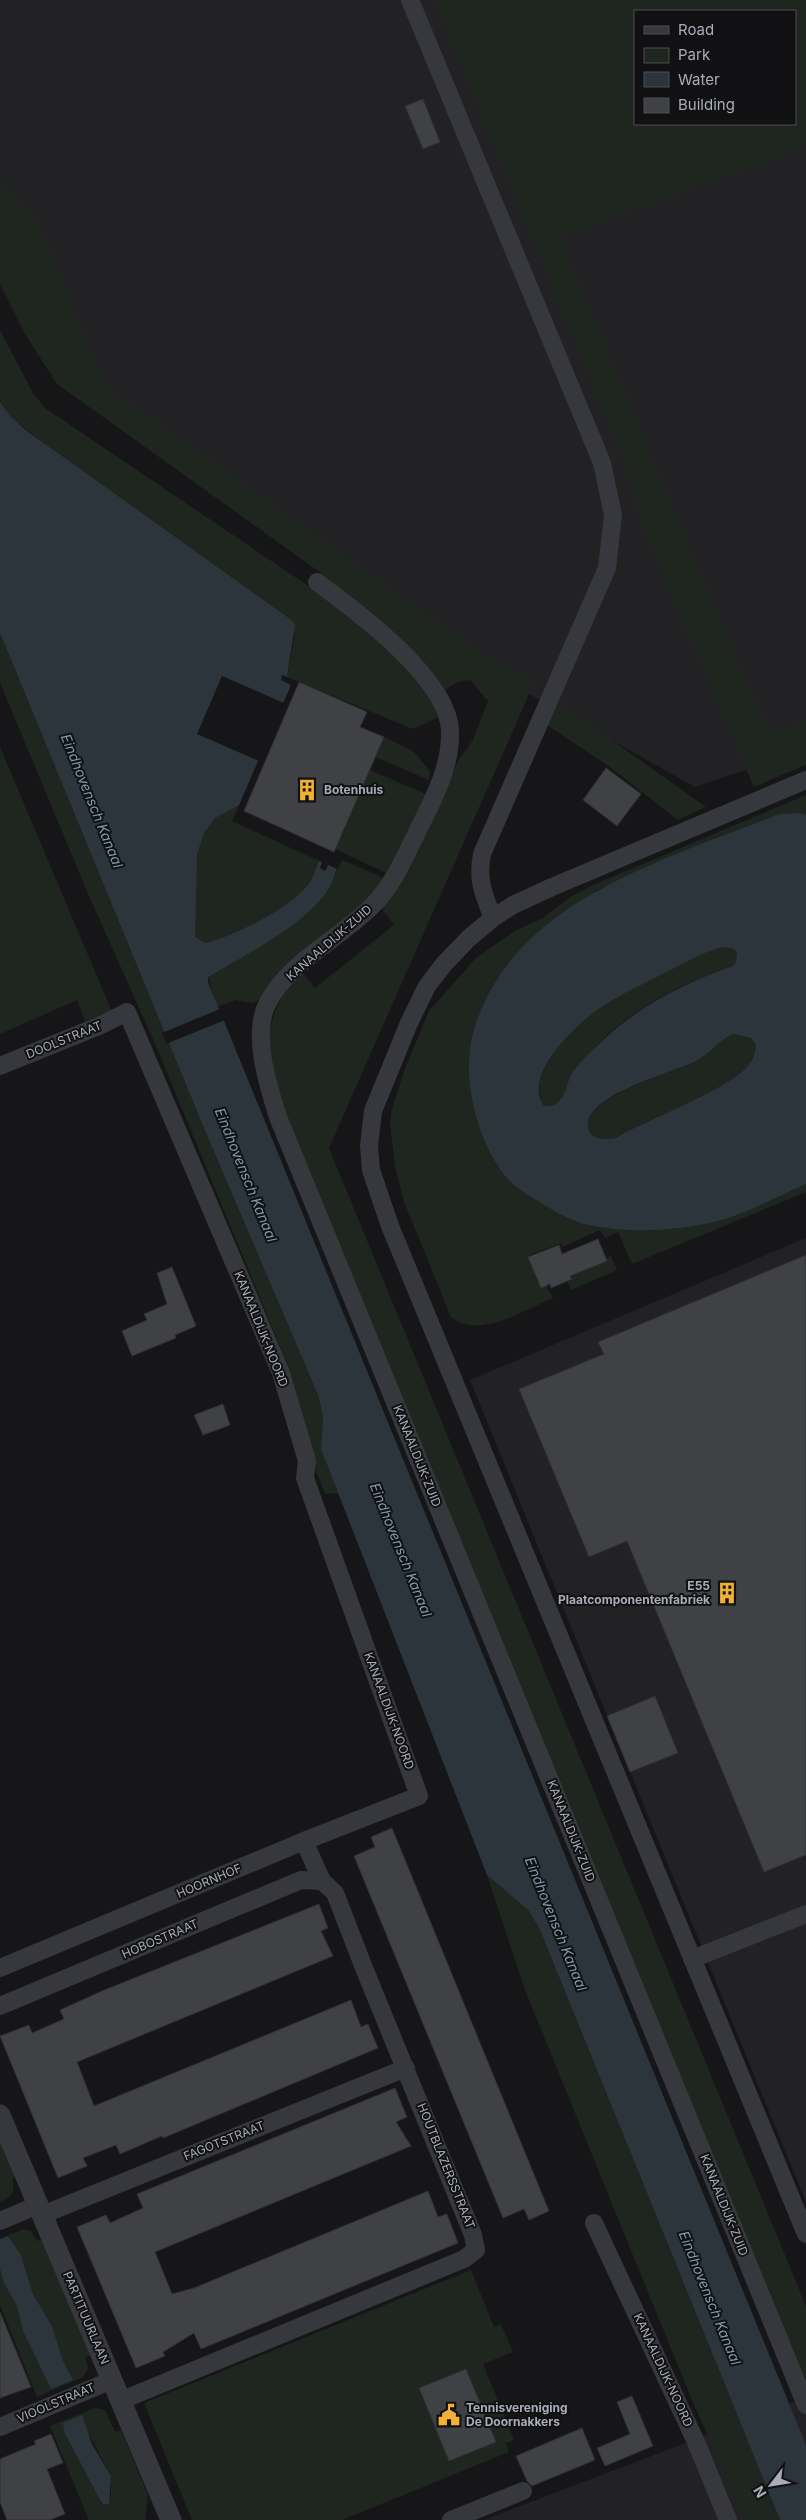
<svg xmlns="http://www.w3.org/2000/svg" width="806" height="2520" font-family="Inter,sans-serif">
<rect width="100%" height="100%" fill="#161618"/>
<g fill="#222225" fill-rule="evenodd">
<path d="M0,0H806V749L695,787L499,677L77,374L0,253ZM635,11H795V124H635Z"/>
<polygon points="806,1238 806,2202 470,1380"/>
<polygon points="806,2397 806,2520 484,2520"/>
</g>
<g fill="#1e261f" fill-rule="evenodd">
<path d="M434,0H806V145L756,166L560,237L727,635L770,733L806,719V765L754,787L638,517L635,490ZM795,11V124H635V11Z"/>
<path d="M0,180L34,215L44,235L106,386L482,653L534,683L329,1148L806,2306V2383L292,1133C270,1076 250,1019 303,973L315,988L394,925L382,909L414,856L458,761L473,740L488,701L471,681C459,679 452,685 443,692L321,573L57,384L25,334L0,284Z"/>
<polygon points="0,330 33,393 45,408 316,591 380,641 428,692 439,717 413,729 287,677 295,634 10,417 0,402"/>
<polygon points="0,633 203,1126 318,1395 323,1417 321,1449 339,1493 325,1494 312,1460 309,1440 289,1368 156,1046 89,896 0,683"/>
<polygon points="558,702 706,807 678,820 607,765 547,725"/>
<polygon points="384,737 413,751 430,771 429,780 375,757"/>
<polygon points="0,747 113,1014 86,1024 77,1000 0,1034"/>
<polygon points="370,770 426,794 388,874 335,849"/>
<path d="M806,795V815L800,813L779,814L596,891L470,1064L477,1119L508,1179L548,1207L591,1226L648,1230L714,1222L746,1211L806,1184V1192L632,1264L618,1232L605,1238L600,1230L562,1247L561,1243L529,1255L542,1286L546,1285L553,1298C524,1310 479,1340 451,1317L404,1202L395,1167L390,1123L392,1109L404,1071L429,1011L477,957L515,931L543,918L573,895L595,884Z"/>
<path d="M239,805L232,821L319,861C316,867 314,876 310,882C293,907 234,936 205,943L195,938C195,901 186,847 215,818C221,812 231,808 239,805Z"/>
<polygon points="342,860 382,877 385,880 369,900 287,965 257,1001 252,1003 236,1000 217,1007 208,977 275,937 328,890"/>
<path d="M722,946L733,948L737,952L736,962L733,966C693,979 648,1001 615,1028C601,1040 589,1055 576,1070C564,1084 566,1108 545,1107C524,1078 566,1036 587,1018C609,999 638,987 663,974C683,964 701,953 722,946Z"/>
<path d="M733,1034L751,1038L756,1045C755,1052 754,1058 750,1063C734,1088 647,1119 616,1138C609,1138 601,1141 594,1136C589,1133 588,1128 588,1123C591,1094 673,1073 696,1061C710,1054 719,1040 733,1034Z"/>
<polygon points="611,1256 617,1270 571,1290 565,1276"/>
<polygon points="487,1875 529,1911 540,1930 780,2520 745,2520 689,2393 525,1990"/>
<path d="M0,2134L17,2176L12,2179C16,2192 11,2197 0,2202Z"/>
<polygon points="23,2229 31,2231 37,2241 43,2239 91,2355 85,2357 88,2368 83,2377 37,2397 0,2305 0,2269 3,2281 18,2306 23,2331 51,2389 72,2380 63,2361 52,2326 33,2294 21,2255 8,2236 0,2239"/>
<polygon points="471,2270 494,2327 501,2324 513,2352 483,2364 514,2440 506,2443 509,2452 342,2520 192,2520 144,2403"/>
<path d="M95,2408L105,2410L115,2432L121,2430L148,2495L145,2520H89L50,2426ZM65,2434H89L111,2476V2498L85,2472Z"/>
</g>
<g fill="#2c353c" fill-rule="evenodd">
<path d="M0,402L11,417L27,431L290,619L295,625L287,677L282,675L281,680L291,685L239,805L215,818L204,833L197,854L195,937L205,943C234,936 293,907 310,882C314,876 316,867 319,861L322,862L320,868L325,871L328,865L337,869C334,875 332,884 328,890C305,925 244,956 208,977V982L806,2445V2520H780L540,1930L529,1911L487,1875L321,1449L323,1417L318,1395L203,1126L0,633Z"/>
<path d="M800,813L806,815V1184C776,1197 746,1214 714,1222C675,1231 631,1233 593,1226C575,1223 556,1212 541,1203C530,1196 515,1188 506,1177C477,1140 461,1079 473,1033C484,994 507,959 538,932C599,877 702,845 779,814ZM722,947L732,948L737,952L736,962L733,966C684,983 632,1009 596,1047C588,1054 579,1063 573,1072C564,1086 566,1108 544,1106C524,1078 566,1036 587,1018C609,999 638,987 663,974C683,964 701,953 722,947ZM733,1034L751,1038L756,1045C755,1052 754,1058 750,1063C734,1088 647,1119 616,1138C609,1138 601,1141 594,1136C589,1133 588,1128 588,1123C591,1093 673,1073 696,1061C710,1054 719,1040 733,1034Z"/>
<polygon points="8,2236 21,2255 33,2294 52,2326 63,2361 73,2380 51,2389 23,2331 17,2306 3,2281 0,2269 0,2239"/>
<polygon points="82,2415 92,2444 111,2476 109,2504 103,2504 98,2496 65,2434 63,2423"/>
</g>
<g fill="#161618">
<polygon points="222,676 284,703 259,761 197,734"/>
<polygon points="220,1009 225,1020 166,1044 162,1033"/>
</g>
<g fill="#404145" stroke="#303034">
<polygon points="423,99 440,142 423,149 405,106"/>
<polygon points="299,682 367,712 360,727 384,737 334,852 244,811"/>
<polygon points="606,768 641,794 617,826 583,800"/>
<polygon points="598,1239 607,1261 570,1276 572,1279 551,1288 550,1284 541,1288 528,1257 559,1245 562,1254"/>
<polygon points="806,1255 806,1855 764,1872 627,1541 589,1557 519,1389 604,1354 598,1342"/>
<polygon points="172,1267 196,1326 175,1335 176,1338 132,1356 122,1331 147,1320 144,1314 167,1304 157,1273"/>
<polygon points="223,1404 230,1425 203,1435 194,1415"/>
<polygon points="655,1696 678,1753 630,1772 607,1716"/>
<polygon points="392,1828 549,2211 529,2220 524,2209 503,2218 354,1856 375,1847 371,1837"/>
<polygon points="319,1904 328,1928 321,1931 333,1956 77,2062 94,2106 351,2000 361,2027 368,2024 378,2048 163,2138 162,2136 120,2154 116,2145 83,2158 87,2166 58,2178 0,2036 29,2025 32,2033 64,2019 60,2010 102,1991"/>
<polygon points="395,2088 407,2117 396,2122 411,2146 155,2252 172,2294 194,2288 428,2191 438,2217 447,2214 458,2243 201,2349 194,2333 163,2352 165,2356 136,2368 77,2227 106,2215 110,2223 143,2208 137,2194"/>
<polygon points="0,2312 31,2387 0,2398"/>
<polygon points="466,2369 496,2442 449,2461 419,2388"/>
<polygon points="632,2396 653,2446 605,2466 597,2448 630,2434 617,2402"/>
<polygon points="582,2428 595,2460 532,2486 527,2481 516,2456"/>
<polygon points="51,2434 63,2463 47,2469 65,2514 50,2520 7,2520 0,2502 0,2459 36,2444 34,2441"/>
</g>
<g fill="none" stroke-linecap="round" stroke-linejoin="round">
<g stroke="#37383d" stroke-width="18">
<path d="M410,0L602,463L613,515L607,568L482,854C477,879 483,894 493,918"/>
<path d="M317,582C356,611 449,679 450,731C451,763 437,792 423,820C408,849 396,882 373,905C342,937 289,962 268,1002C251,1034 268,1085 278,1117L806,2405"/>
<polyline points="806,780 552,887 513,905 493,918 469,938 444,964 427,986 409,1023 373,1111 369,1146 371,1170 390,1226 806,2234"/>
<polyline points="0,1066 99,1026 127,1012 281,1373 307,1461 305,1478 419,1796 304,1841 0,1968"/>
<polyline points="692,1959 806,1914"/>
<polyline points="0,2006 301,1880 322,1881"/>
<polyline points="42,2215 406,2068"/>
<polyline points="0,2221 38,2205"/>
<polyline points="594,2223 696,2442 728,2520"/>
<polyline points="120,2401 464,2259 476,2250 473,2235 364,1968 335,1893 322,1881 304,1841"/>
<polyline points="0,2427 112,2380"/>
<polyline points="451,2520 523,2491"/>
</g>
<polyline stroke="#37383d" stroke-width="21" points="0,2115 171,2520"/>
</g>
<defs>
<g id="building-bare" transform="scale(1.725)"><path d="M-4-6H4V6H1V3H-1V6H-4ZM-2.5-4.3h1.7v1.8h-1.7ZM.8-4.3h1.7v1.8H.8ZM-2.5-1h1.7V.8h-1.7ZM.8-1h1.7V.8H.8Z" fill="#f2b134" stroke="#111113" stroke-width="2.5" paint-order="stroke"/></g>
<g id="civic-bare" transform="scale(1.725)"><path d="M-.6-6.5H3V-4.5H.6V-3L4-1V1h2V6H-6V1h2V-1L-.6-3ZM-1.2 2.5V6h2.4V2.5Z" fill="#f2b134" stroke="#111113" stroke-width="2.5" paint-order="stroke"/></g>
</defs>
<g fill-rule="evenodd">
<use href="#building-bare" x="307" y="790"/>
<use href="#building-bare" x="727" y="1593"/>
<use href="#civic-bare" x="449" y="2415"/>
</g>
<g text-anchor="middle" stroke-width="4" stroke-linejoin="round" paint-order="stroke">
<g font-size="12" font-weight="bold" fill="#a8adb8" stroke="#111113" text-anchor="start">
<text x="324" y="794">Botenhuis</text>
<text x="710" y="1590" text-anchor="end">E55<tspan x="710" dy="14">Plaatcomponentenfabriek</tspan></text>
<text x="466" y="2412">Tennisvereniging<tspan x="466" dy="14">De Doornakkers</tspan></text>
</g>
<g font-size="12" fill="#a8adb8" stroke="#111113">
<text transform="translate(329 943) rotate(-41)" y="4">KANAALDIJK-ZUID</text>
<text transform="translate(64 1040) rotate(-22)" y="4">DOOLSTRAAT</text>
<text transform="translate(261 1329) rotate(68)" y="4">KANAALDIJK-NOORD</text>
<text transform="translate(417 1456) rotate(68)" y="4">KANAALDIJK-ZUID</text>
<text transform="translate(389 1711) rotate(70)" y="4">KANAALDIJK-NOORD</text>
<text transform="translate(571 1831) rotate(68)" y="4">KANAALDIJK-ZUID</text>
<text transform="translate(209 1881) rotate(-23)" y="4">HOORNHOF</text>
<text transform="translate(160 1939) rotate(-23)" y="4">HOBOSTRAAT</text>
<text transform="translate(224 2141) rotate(-22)" y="4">FAGOTSTRAAT</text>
<text transform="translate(446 2166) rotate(68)" y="4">HOUTBLAZERSSTRAAT</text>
<text transform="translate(724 2205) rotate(68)" y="4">KANAALDIJK-ZUID</text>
<text transform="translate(86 2318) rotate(67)" y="4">PARTITUURLAAN</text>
<text transform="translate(663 2370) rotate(65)" y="4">KANAALDIJK-NOORD</text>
<text transform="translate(56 2403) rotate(-23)" y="4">VIOOLSTRAAT</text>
</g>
<g font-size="14" font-style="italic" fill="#7f9bb3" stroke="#111113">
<text transform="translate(92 801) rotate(68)" y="5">Eindhovensch Kanaal</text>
<text transform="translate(246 1175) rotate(68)" y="5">Eindhovensch Kanaal</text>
<text transform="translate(401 1550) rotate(68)" y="5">Eindhovensch Kanaal</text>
<text transform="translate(556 1924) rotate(68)" y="5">Eindhovensch Kanaal</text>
<text transform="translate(710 2298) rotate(68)" y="5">Eindhovensch Kanaal</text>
</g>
</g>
<rect x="634" y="10" width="162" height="115" fill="#111113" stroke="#4d4f55"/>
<rect x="644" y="26" width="25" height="8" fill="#37383d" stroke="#4d4f55"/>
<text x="678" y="35" font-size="15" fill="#a8adb8">Road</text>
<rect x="644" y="48" width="25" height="15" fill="#1e261f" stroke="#4d4f55"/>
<text x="678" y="60" font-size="15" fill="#a8adb8">Park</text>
<rect x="644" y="72" width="25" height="15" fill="#2c353c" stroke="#4d4f55"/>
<text x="678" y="85" font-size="15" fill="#a8adb8">Water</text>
<rect x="644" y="98" width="25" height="15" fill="#404145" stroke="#4d4f55"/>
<text x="678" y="110" font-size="15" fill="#a8adb8">Building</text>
<g transform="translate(771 2485) rotate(239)" stroke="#111113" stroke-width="4" paint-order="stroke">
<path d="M0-4L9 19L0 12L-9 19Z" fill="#a8adb8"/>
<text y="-8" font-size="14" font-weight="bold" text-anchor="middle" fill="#a8adb8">N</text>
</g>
</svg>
